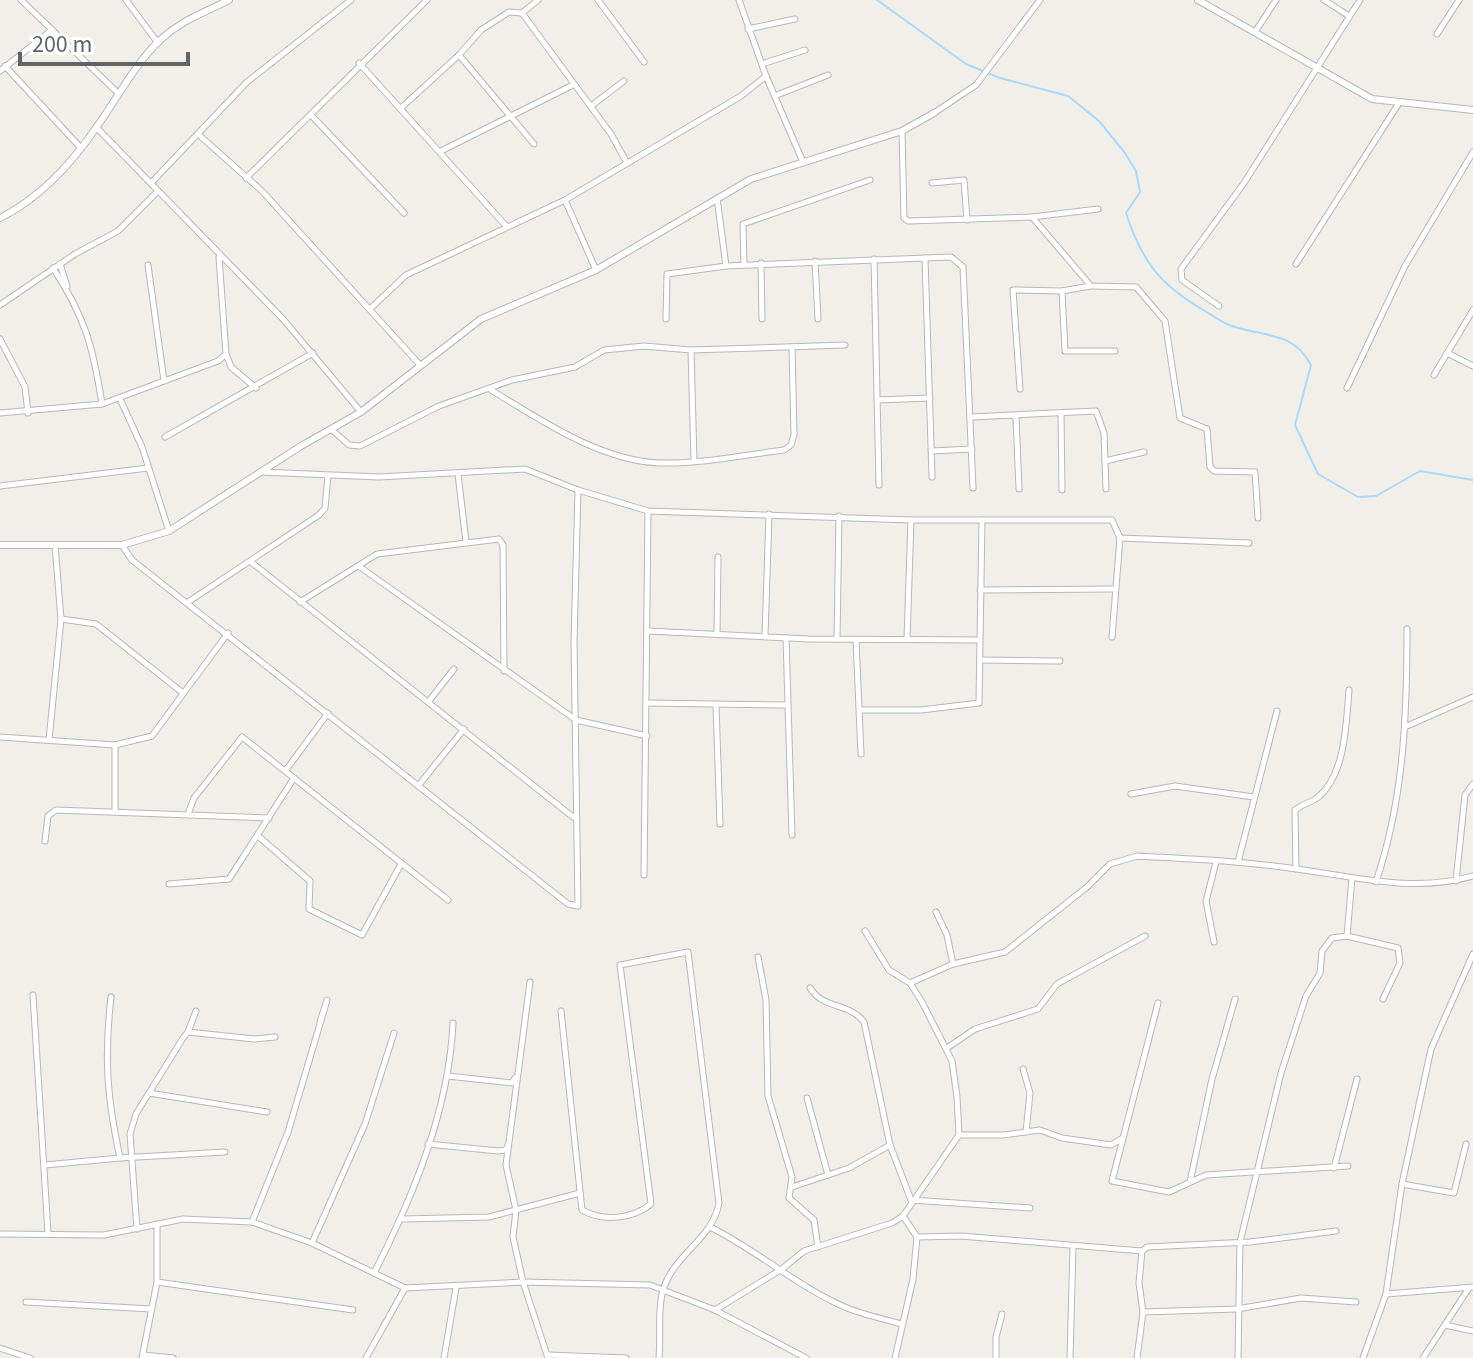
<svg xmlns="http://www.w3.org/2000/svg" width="1473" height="1358" font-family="'Source Sans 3',sans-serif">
<rect width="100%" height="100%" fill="#f1efe8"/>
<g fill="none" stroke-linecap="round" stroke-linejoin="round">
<path stroke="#aadaff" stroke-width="2" d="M877,0L966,64L1000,78L1068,96L1099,121L1125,153L1136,171L1140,192L1126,213C1142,262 1160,285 1205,311C1213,316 1223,323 1232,326C1264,337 1293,331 1311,365L1295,425L1318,474L1358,497L1376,496L1420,471L1473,480"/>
<g stroke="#b5b8bc" stroke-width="7">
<g id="minor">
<polyline points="21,0 119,94"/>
<polyline points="126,0 158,43"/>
<polyline points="598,0 644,62"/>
<polyline points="739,0 766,76 803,162"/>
<polyline points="1324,0 1349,16"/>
<polyline points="522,13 611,134 627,163"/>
<polyline points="748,29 795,19"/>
<polyline points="1255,32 1276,0"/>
<polyline points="1437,34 1459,0"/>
<polyline points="459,55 534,144"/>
<polyline points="359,63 507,227"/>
<polyline points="762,64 805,50"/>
<polyline points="5,66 80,147"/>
<polyline points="0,71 52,30"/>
<polyline points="777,95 828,75"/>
<polyline points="591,106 624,81"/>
<polyline points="402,107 459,55 481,30 509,12 522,13 538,0"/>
<polyline points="934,113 976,85 1040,0"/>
<polyline points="311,115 404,213"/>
<polyline points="97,128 283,319 361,412"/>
<polyline points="902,131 904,218 908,221 1032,217 1098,209"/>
<polyline points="199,135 262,191 420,365"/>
<polyline points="441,151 573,85"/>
<polyline points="246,178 427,0"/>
<polyline points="151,183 247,82 351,0"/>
<polyline points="932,183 964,180 967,220"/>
<polyline points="717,198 726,266 951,257 963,267 973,488"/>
<polyline points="565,200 596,270"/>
<polyline points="1032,217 1091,286 1136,287 1165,321 1180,418 1207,429 1210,467 1214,471 1255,472 1258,518"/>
<polyline points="925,258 932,477"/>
<polyline points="874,259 879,485"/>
<polyline points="815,261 818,319"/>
<polyline points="761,263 762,319"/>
<polyline points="60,264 67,286"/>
<polyline points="744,264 743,224 870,180"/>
<polyline points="1296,264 1399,103"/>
<polyline points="148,265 164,381"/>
<path d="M53,268C85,317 93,346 102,404"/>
<polyline points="1062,291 1065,351 1115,351"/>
<polyline points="0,305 75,254 118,231 158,191"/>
<polyline points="1219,306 1182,280 1181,269 1244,183 1360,0"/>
<polyline points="371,308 406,275 565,200 741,96 766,76"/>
<polyline points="666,319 667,274 726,266"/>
<polyline points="0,339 25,387 28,413"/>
<polyline points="691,350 845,345"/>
<polyline points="1447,353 1473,366"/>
<polyline points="226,354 231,367 256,388"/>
<polyline points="1434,375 1473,310"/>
<polyline points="1347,388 1405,266 1473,152"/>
<polyline points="1020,389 1013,290 1062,291 1090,286"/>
<path d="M491,390C541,420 600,461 660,463C701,464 744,455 784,450L791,445L794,435L792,347"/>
<polyline points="120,399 142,447 169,531"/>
<polyline points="877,400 930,398"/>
<polyline points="0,413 102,404 218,361 226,354 219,257"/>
<polyline points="1061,413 1062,490"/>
<polyline points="1012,415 1096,411 1104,433 1106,489"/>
<polyline points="972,417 1012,415 1016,418 1019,489"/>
<polyline points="331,429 349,445 360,446 439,406 512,380 575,367 604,350 644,346 691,350 694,461"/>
<polyline points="165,437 313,353"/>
<polyline points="932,451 972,449"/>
<polyline points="1105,461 1144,452"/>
<polyline points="261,472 379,477 525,469 578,490 648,511 911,520 1112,520 1120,538 1112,637"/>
<polyline points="458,474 466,542"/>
<polyline points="0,486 148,468"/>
<polyline points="1120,538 1249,543"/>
<polyline points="122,545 132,560 568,904 578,906 574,642 578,490"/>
<polyline points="251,562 573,817"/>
<polyline points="360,567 576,720 647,736"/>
<polyline points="980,590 1113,589"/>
<polyline points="188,602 319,515 325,508 328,476"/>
<polyline points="300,602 377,554 499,539 503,545 504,671"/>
<polyline points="61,619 96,624 183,693"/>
<polyline points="648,631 809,639 979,640"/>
<polyline points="717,634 718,557"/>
<polyline points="765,636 769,514"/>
<polyline points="786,638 792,835"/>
<polyline points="837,639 839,516"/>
<polyline points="907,639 911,520"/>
<polyline points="856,640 861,754"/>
<polyline points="980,660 1060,661"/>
<polyline points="429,701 454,669"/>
<polyline points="647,703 786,705"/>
<polyline points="716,705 720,824"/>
<polyline points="860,710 921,710 979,703 982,520"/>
<polyline points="1407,726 1473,697"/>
<polyline points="0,737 115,745 152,736 228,633"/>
<polyline points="49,740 61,619 55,545"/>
<polyline points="115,745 115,811"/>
<polyline points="286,770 328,713"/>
<polyline points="418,786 464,729"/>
<polyline points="1131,794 1175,786 1254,797"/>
<polyline points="188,814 194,798 242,737 448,900"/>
<polyline points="258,836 310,881 309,909 362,935 401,864"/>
<polyline points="45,841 48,816 56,810 269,818"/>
<polyline points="1238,862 1277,711"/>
<path d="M1296,869L1295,810C1302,804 1310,803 1317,798C1346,775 1346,723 1349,690"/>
<polyline points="644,875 648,511"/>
<polyline points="1352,878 1347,936 1398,948 1400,963 1383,999"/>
<polyline points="1456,881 1465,795 1473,784"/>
<path d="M1376,882C1404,798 1407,716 1407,629"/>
<polyline points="169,884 229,879 294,778"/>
<polyline points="936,912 947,935 953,964"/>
<polyline points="1214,942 1206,901 1216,862"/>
<polyline points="758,957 766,1000 768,1096 792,1177 789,1198 814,1220 818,1247"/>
<polyline points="530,982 506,1165 516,1210 513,1237 523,1282 548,1358"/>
<path d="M910,983L953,964L1005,952L1087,887L1110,864L1137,856C1190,859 1244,861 1297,869C1356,877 1413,893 1473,876"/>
<path d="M810,988C824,1010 849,1002 864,1022L890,1145L911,1200L1030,1208"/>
<polyline points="33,995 48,1233"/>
<path d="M111,997C104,1058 107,1097 120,1158L225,1152"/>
<polyline points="1158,1003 1112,1181 1169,1192 1206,1175 1348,1166"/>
<path d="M561,1011L582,1210C603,1222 633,1219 651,1204L620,965L688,952L719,1203C713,1238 676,1253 664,1287C657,1307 661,1337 659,1358"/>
<polyline points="188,1032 196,1011"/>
<polyline points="947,1048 975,1029 1038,1009 1057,984 1145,936"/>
<polyline points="1023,1069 1030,1093 1026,1132"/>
<polyline points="448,1076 512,1083 515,1078"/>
<polyline points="149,1093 267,1112"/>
<polyline points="807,1098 828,1175"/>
<polyline points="959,1135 1003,1135 1040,1130 1062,1138 1111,1145 1121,1139"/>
<polyline points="428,1144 498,1151 506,1150 508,1145"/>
<polyline points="45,1165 120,1158"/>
<polyline points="1334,1168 1357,1079"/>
<polyline points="1190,1182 1212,1079 1235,999"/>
<polyline points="1402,1184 1454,1193 1466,1144"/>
<polyline points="792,1187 849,1168 890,1145"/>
<polyline points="402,1219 489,1217 580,1193"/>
<polyline points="252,1222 288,1132 327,1000 320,1022"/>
<path d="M712,1228C758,1251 801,1289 847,1308C865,1315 883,1319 902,1324"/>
<polyline points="137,1229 130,1134 136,1114 183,1038 188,1032 254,1039 275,1037"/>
<polyline points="0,1234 104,1235 183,1219 252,1222 312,1243 405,1288 523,1282 650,1285 715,1310 806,1358"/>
<polyline points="917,1237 961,1236 1142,1251"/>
<polyline points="312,1243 365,1124 394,1033"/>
<path d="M374,1273C413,1197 449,1110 453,1023"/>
<polyline points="157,1282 353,1310"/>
<polyline points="1386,1294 1473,1287"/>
<polyline points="26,1302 151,1309"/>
<polyline points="715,1310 782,1269 804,1251 892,1223 903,1216 959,1135 957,1097 952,1061 922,1002 910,983 889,970 865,931"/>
<polyline points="1143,1312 1237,1309 1301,1298 1356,1302"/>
<polyline points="1445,1325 1473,1331"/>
<polyline points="0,1348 30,1358"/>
<polyline points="143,1355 173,1358"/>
<polyline points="548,1355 626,1358"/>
<polyline points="142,1358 157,1282 157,1224"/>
<polyline points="366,1358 405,1288"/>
<polyline points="444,1358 456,1288"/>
<polyline points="895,1358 913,1279 917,1237 903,1216"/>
<polyline points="996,1358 996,1337 1002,1314"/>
<polyline points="1070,1358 1073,1247"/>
<polyline points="1137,1358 1143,1312 1139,1283 1142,1251 1147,1247 1250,1242 1336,1231"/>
<polyline points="1238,1358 1240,1242 1281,1073 1306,996 1320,973 1322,951 1332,938 1347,936"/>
<polyline points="1363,1358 1386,1294 1402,1184 1431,1049 1473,954"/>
<polyline points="1423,1358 1469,1288"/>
</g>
</g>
<g stroke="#b5b8bc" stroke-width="8">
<g id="tertiary">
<polyline points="1198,0 1372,99 1473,110"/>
<path d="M0,218C40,198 73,162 98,125C118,97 135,64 160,40C183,19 202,14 229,0"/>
<polyline points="0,545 122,545 169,531 301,446 361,412 481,319 596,270 751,179 902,131 934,113"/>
</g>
</g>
<use href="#minor" stroke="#fff" stroke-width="5"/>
<use href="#tertiary" stroke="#fff" stroke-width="6"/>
</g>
<path d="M20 52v12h168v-12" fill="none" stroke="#5f6368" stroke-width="4"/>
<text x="32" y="52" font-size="24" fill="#5f6368" stroke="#ffffff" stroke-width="6" paint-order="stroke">200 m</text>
</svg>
